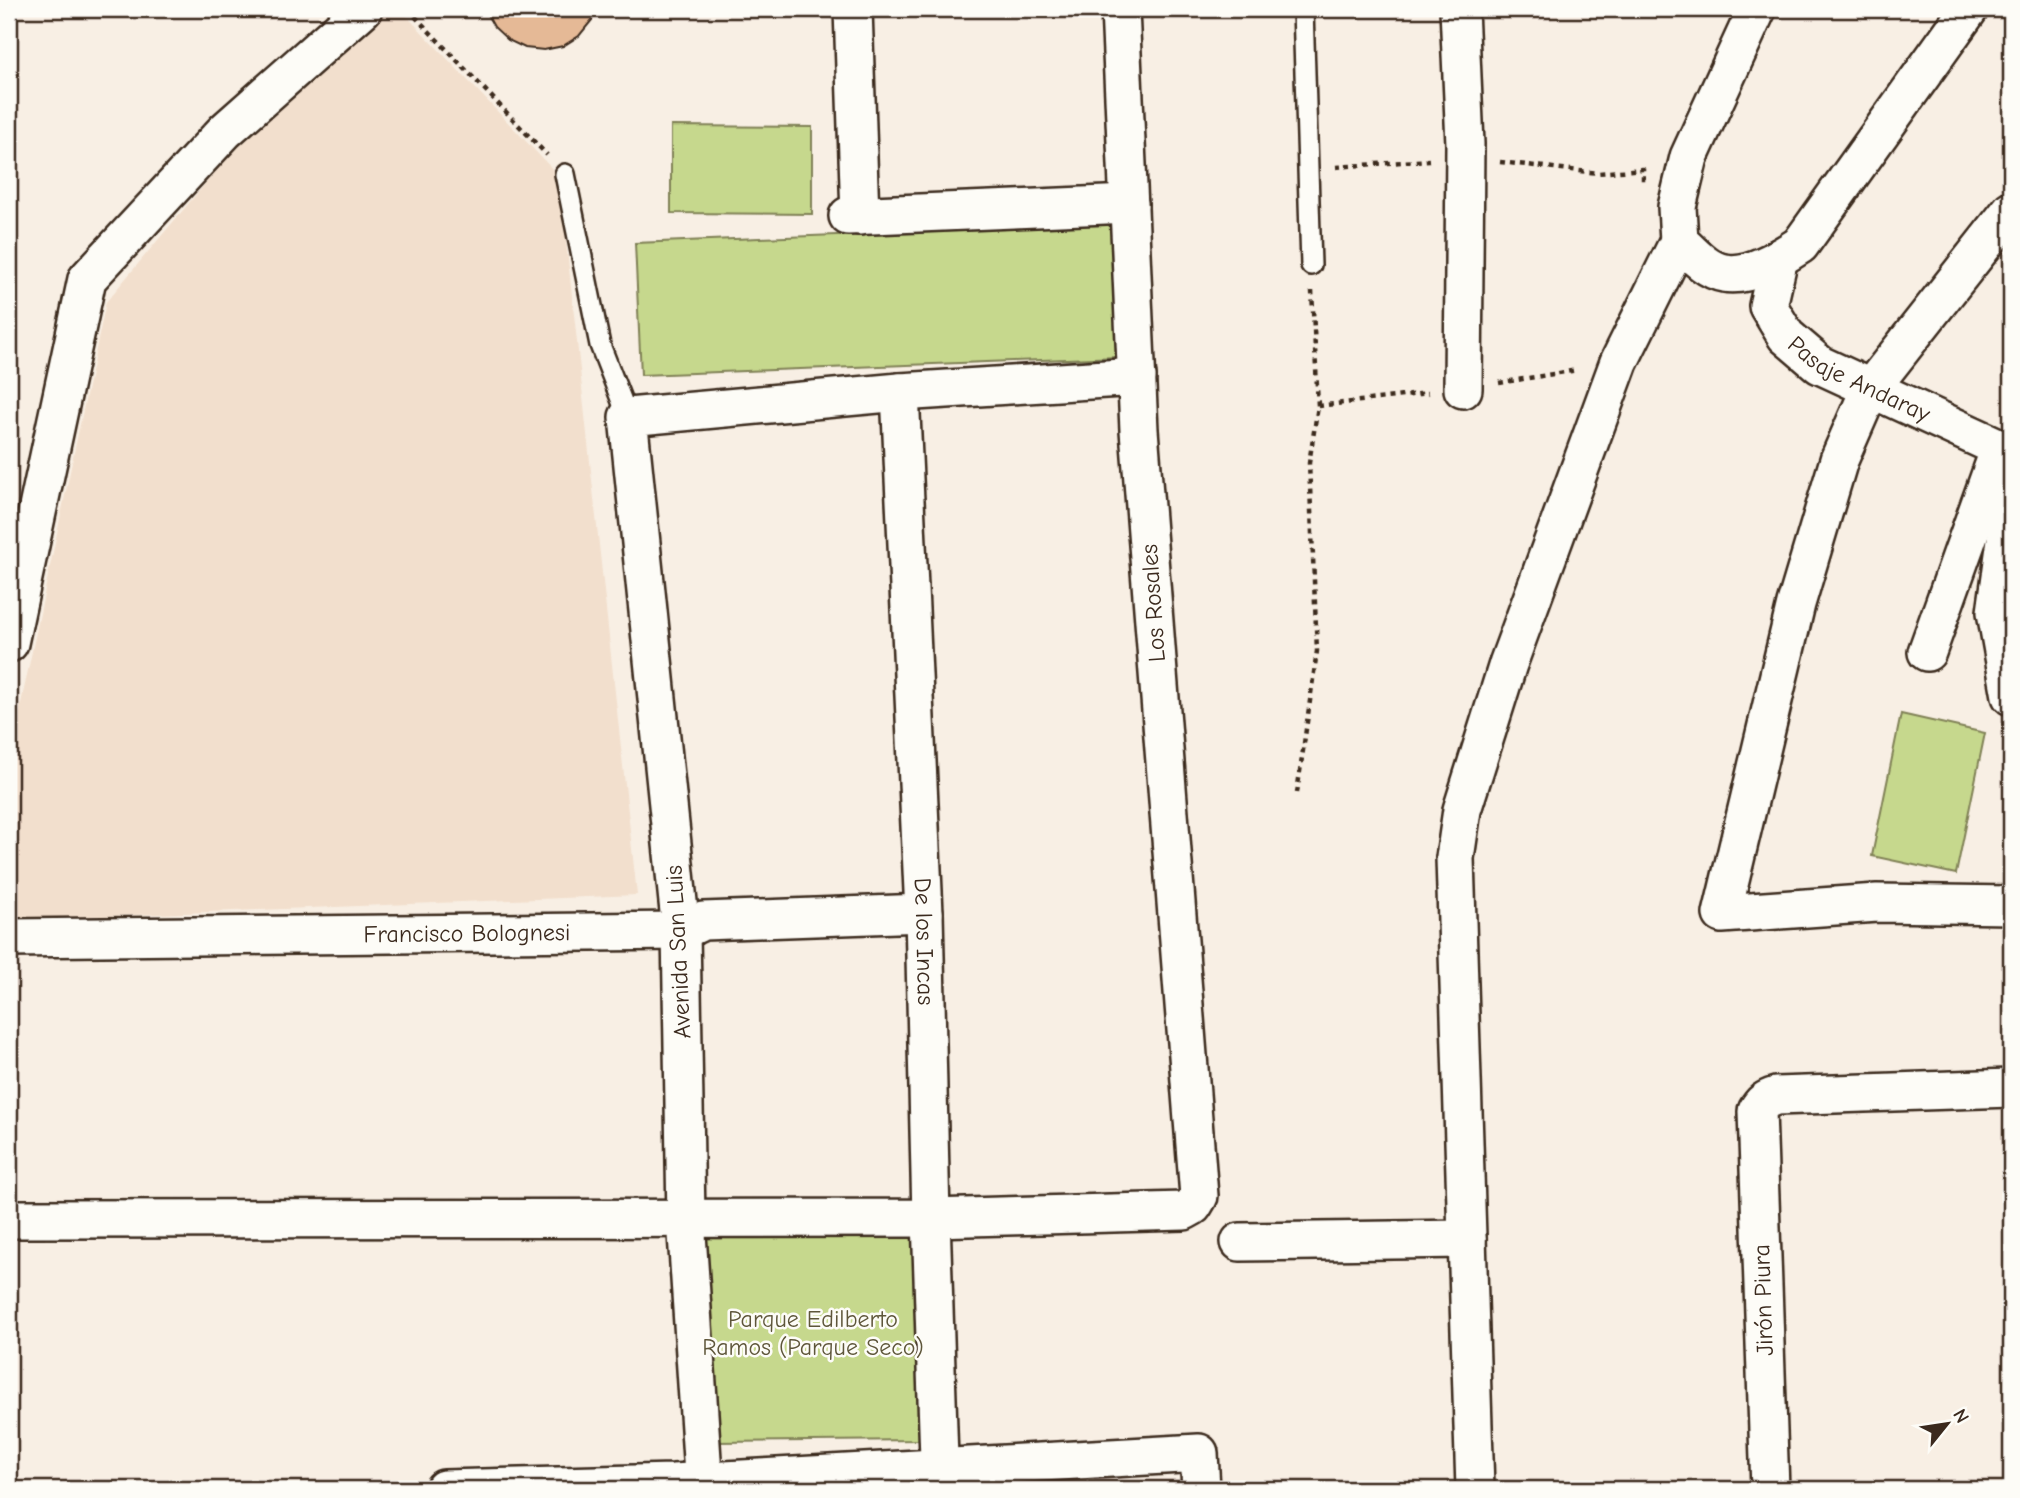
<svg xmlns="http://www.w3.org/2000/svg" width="2020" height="1498" font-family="'Comic Neue',sans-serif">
<rect width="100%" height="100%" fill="#f8efe4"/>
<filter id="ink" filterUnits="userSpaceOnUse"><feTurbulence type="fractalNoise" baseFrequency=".0143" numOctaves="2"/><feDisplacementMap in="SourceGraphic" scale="14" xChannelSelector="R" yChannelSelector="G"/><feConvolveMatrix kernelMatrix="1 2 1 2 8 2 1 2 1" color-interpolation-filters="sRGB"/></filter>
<g filter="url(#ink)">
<polygon fill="#f2dfcd" points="386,9 400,9 559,176 637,895 9,920 9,760 106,302 225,160"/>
<g fill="#c6d88d" stroke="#808156" stroke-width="2">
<polygon points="671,126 812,127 812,214 671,213"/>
<polygon points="1113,224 1119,357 641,375 635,243"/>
<polygon points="1901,714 1985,733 1956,874 1872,856"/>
<polygon points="915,1212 924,1440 713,1442 700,1227"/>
</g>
<polygon fill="#e5b996" stroke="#3b2a1e" stroke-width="2" points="484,9 596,9 592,20 579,36 563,46 544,50 525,48 508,40 494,27"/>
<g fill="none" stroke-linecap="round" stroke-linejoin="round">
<g stroke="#3b2a1e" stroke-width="24">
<g id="lane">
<polyline points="1303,9 1311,265"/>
<polyline points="565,174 600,345 628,417"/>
</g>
</g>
<g stroke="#3b2a1e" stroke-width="42">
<g id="street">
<polyline points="853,9 860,216"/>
<polyline points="1459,9 1465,144 1463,389"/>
<path d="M1757,9L1689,157L1677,207L1679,241C1692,253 1706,270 1724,273C1749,278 1780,258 1800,245L1969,9"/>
<polyline points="2011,210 1870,389 1839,460 1796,604 1722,914 1877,903 2011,905"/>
<polyline points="848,216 1129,204"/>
<path id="s1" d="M1779,258L1768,306L1786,336L1820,365L2011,453"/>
<path id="s2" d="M900,392L924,913L931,1218L940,1489"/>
<polyline points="2011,504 1996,612 2011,696"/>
<polyline points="9,643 87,279 225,131 363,9"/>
<polyline points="1927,652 2000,448"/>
<path id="s3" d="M9,938L681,931L703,921L924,913"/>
<polyline points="9,1219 931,1218 1184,1211 1193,1206 1199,1196 1139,430 1120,9"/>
<polyline points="1240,1242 1467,1239"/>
<polyline points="444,1489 673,1483 1199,1453 1201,1489"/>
<polyline points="704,1489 686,1219 681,931 628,417 900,392 1137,377"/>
<polyline points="1475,1489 1455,858 1462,810 1508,664 1619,362 1679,241"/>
<path d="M1770,1489L1757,1111C1762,1102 1766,1099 1776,1096L2011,1088"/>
</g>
</g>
<g stroke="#3b2a1e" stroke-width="4.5" stroke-dasharray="5 5" stroke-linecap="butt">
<polyline points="408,9 547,155"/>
<polyline points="1500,162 1598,173 1643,169 1643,182"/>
<polyline points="1336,167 1429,160"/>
<polyline points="1499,383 1577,370"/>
<polyline points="1318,406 1428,393"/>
<polyline points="1297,793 1317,651 1309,463 1318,406 1312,291"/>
</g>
<use href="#lane" stroke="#fdfcf7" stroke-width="19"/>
<use href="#street" stroke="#fdfcf7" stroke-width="37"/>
</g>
</g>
<g text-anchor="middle" stroke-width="5" stroke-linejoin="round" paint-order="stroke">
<g font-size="24" fill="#3b2a1e" stroke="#fdfcf7">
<text dy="8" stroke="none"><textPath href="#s1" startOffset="170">Pasaje Andaray</textPath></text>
<text transform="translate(1153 603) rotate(-94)" y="8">Los Rosales</text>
<text dy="8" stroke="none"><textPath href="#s3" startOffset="458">Francisco Bolognesi</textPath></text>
<text dy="8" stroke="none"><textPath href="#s2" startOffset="550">De los Incas</textPath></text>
<text transform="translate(678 952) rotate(-93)" y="8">Avenida San Luis</text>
<text transform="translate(1763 1300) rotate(-92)" y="8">Jirón Piura</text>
</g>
<g font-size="24" fill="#5e563a" stroke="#fdfcf7">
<text x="813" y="1327">Parque Edilberto<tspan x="813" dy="28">Ramos (Parque Seco)</tspan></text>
</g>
</g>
<rect width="2020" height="1498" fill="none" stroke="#fdfcf7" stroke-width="35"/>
<rect x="18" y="18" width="1985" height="1463" fill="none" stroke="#3b2a1e" stroke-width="2.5" filter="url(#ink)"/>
<g transform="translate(1947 1424) rotate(60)" stroke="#fdfcf7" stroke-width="5" paint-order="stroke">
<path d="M0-5L12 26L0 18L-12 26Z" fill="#3b2a1e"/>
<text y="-10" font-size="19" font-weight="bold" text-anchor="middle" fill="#3b2a1e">N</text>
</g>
</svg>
